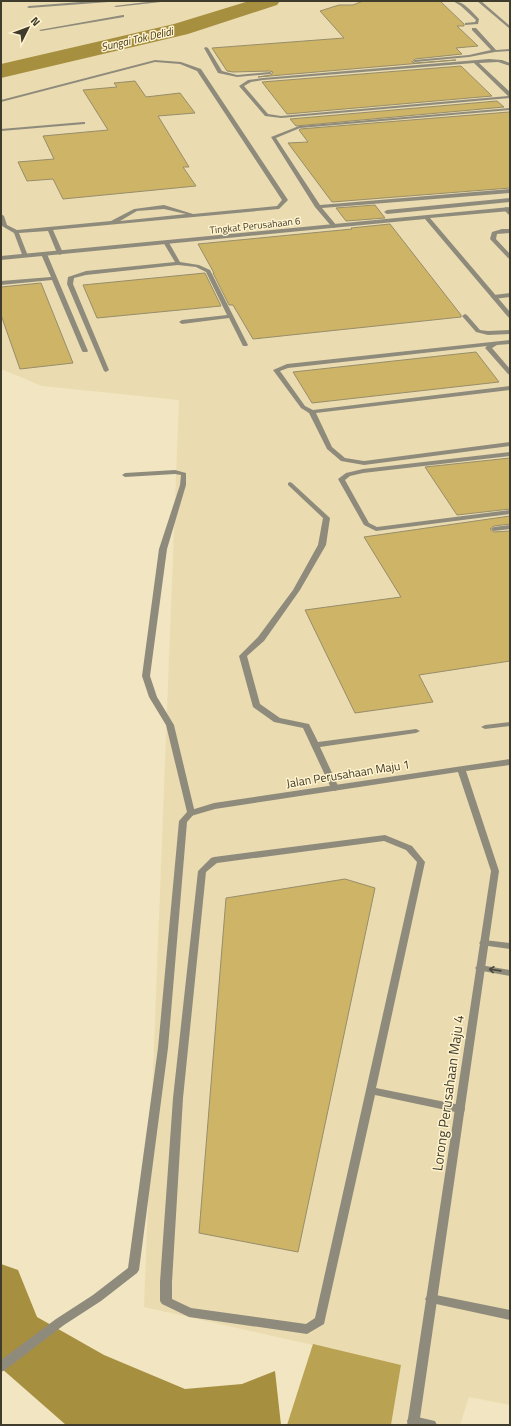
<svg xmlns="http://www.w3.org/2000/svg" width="511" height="1426" font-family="'Titillium Web',sans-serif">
<rect width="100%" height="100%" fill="#f1e6c1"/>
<polygon fill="#eadcb0" points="1,1 510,1 510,1405 469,1397 460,1425 391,1425 401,1365 144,1307 179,400 42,386 1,369"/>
<polygon fill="#baa253" points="313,1344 401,1365 391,1425 287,1425"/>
<polygon fill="#a78f40" points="1,1264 18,1270 37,1317 104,1355 185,1389 242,1384 275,1371 281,1425 66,1425 1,1368"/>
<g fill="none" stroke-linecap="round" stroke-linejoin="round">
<polygon fill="#a78f40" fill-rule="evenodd" points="249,1 280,1 277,5 188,34 1,78 1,64 174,24"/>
</g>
<g fill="#cdb466" stroke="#988d6b">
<polygon points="363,1 440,1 464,24 464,26 457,26 478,46 456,48 462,54 415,59 412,62 415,63 456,60 258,77 271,75 273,72 270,71 233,72 227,71 212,48 344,38 320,11 339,5 353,5"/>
<polygon points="461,66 492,96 287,114 262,82"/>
<polygon points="135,81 146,97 180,93 195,113 158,116 189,167 183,167 196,186 63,199 53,179 27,181 18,162 54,159 43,136 108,130 83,90 117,87 114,83"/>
<polygon points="497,101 504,107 296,126 290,119"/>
<polygon points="509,112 510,113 510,188 332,202 288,143 308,142 299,130 300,129"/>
<polygon points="375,205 385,218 346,221 336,208"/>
<polygon points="390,224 461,315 461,317 253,339 233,305 229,305 213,273 214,273 198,244 352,229 351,228"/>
<polygon points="205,273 221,306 97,318 83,285"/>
<polygon points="41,283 73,363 20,369 1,315 1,287"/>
<polygon points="476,352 499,382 312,403 293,372"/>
<polygon points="510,458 510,509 457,515 425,467"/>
<polygon points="510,516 510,524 494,526 490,529 494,532 510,531 510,661 419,675 433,702 355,713 305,610 401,597 364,537"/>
<polygon points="345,879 375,888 298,1252 199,1233 226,898"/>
</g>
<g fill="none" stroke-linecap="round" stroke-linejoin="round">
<g fill="#8f8b7c" fill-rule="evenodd">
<polygon points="93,1 111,1 109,2 29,8 27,7 29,6"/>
<polygon points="155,1 170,1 116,7 114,6"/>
<path d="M453,1C464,1 472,12 479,19L478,24L465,25V23L475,22L476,20L461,6Z"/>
<polygon points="123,15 124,15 124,17 41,31 39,30"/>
<polygon points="472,28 476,28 496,50 510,49 510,51 495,52 469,57 415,62 413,61 415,60 469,55 491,50 472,30"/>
<polygon points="206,47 208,48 222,71 237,75 270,72 272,73 270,74 237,77 218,73 204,48"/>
<path d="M489,59L502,60L510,63V66L498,62L479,63L510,92V98L281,118L265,116L239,86L248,80L263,78ZM474,63L508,96L281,116L268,114L244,86L251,82L263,80Z"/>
<path d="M155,60L181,62L201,69L288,200L279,209L53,230L63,253L60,255L57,253L48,231L19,233L28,256L23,257L14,233L2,226L1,214L4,216L7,225L17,230L111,221L134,209L164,205L193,214L277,206L282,200L197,71L180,64L155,62L1,102V100ZM164,209L186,214L120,221L137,211Z"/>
<polygon points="510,108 510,110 300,128 276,138 320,205 510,189 510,193 322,208 337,226 334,228 332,227 315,207 271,137 299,126"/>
<polygon points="83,122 85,122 85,124 1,131 1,129"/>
<polygon points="510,198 510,202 387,214 384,212 387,210"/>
<polygon points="506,207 510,211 510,216 503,209"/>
<polygon points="502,229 510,229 510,233 497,234 496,239 510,254 510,259 508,258 490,239 492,232"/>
<polygon points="164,241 168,241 180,262 199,265 210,270 248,345 247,346 243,346 229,318 182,324 179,322 182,320 227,315 206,272 196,267 178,265 86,275 74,278 73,284 109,370 106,372 104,371 67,284 68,277 86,271 175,262 163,242"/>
<polygon points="44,252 47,254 88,351 87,352 83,352 82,351 52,280 1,285 1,281 51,277 41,254"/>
<polygon points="510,293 510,297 494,299 491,297 494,295"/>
<polygon points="465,314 467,315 480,330 488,331 510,330 510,334 488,335 476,332 462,316"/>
<polygon points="510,340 510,344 497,345 492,348 510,369 510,375 508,374 486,349 485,348 487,346 288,368 280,371 305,406 313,410 510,386 510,390 316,413 332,447 345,458 364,461 510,442 510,446 364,465 341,461 327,449 309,413 301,408 273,370 287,364"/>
<polygon points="510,452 510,456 363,473 350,476 345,480 369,523 377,527 510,510 510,514 376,531 364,525 338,479 346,473 363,469"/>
<polygon points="290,482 292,483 330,518 326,545 300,590 264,641 247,656 260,704 280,718 309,724 318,742 416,729 420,731 416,733 320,747 339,788 335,791 331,788 303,728 274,722 253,707 239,656 258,637 293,590 318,545 323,518 288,485 288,483"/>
<polygon points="510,525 510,529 494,531 491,529 494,527"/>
<polygon points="510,722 510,726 485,729 481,727 485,725"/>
<path d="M385,835L412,846L425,862L376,1088L460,1105L464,1106L465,1109L464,1112L460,1113L375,1095L324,1324L307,1334L189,1317L162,1304L160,1301V1282L173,1098L198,871L211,858L214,857ZM384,841L406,850L417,862L315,1318L306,1324L191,1308L172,1299V1282L183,1098L206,872L217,863Z"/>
<polygon points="484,940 510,943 510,949 481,945 479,943 481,941"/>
<polygon points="480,965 510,970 510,976 477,970 475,968 477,966"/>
<polygon points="431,1294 510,1310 510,1320 427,1302 425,1299 427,1296"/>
</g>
<g fill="#8f8b7c" fill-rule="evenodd">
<polygon points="477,1 481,1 510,26 510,29"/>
<polygon points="510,207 510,211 430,218 510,312 510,318 508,317 425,219 1,260 1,256"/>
<polygon points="175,470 186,473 186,485 167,549 150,676 157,697 174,725 195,813 187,822 168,1048 139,1270 137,1273 101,1301 64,1325 5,1370 1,1372 1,1360 56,1319 93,1295 128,1268 158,1048 179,821 187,812 166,725 149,697 142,676 159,549 180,485 181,475 175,474 125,477 122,475 125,473"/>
<polygon points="413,1416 435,1421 437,1425 409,1425 407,1421 409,1417"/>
</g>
<polygon fill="#8f8b7c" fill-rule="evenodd" points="510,759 510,765 466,771 499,871 419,1425 407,1425 491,871 458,772 215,809 191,816 187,813 188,811 214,803"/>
</g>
<defs><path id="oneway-shaft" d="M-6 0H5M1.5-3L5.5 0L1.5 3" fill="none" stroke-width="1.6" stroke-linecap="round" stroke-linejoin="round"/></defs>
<use stroke="#4c4839" href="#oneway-shaft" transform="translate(495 970) rotate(-172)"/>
<g text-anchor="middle" stroke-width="3" stroke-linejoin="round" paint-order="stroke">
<g font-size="10" fill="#403c2d" stroke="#fff3ce">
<text transform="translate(255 225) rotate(-6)" y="4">Tingkat Perusahaan 6</text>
</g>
<g font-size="11" font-style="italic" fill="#433916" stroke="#fff3ce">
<text transform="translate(137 39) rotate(-13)" y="4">Sungai Tok Delidi</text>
</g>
<g font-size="12" fill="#403c2d" stroke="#fff3ce">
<text transform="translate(348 774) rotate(-9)" y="4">Jalan Perusahaan Maju 1</text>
</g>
<g font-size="14" fill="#403c2d" stroke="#fff3ce">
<text transform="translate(448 1093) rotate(-82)" y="5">Lorong Perusahaan Maju 4</text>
</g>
</g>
<rect width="511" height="1426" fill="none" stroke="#403c2d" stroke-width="4"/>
<g transform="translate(28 28) rotate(48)" stroke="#fff3ce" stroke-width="3" paint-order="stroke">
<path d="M0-3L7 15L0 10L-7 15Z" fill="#403c2d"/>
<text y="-6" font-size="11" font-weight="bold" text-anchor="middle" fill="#403c2d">N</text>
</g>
</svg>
